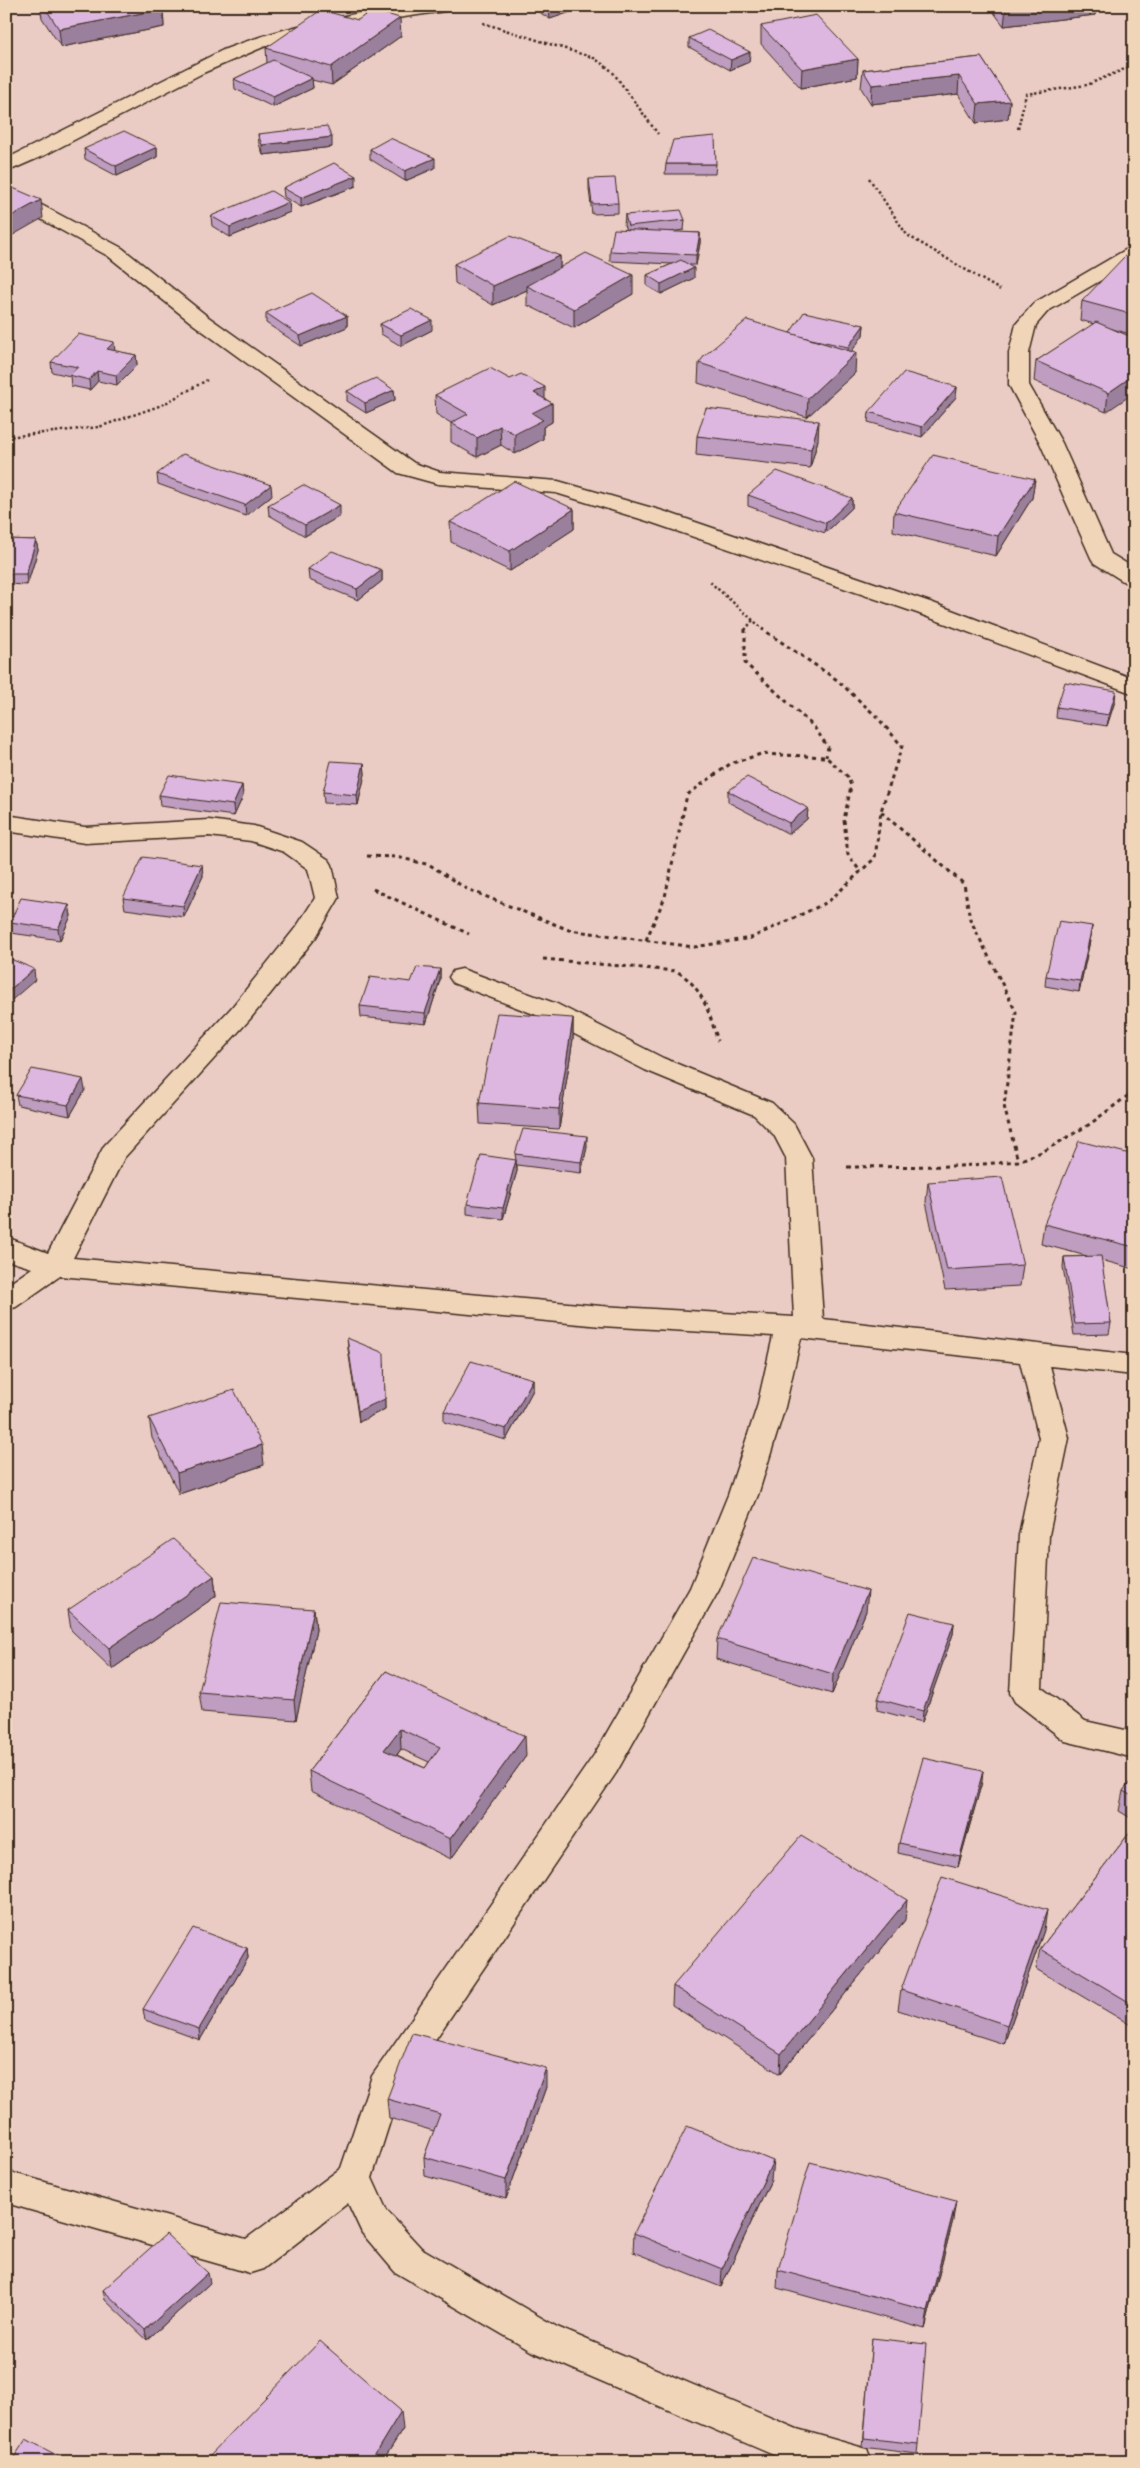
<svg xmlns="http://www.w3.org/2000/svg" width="1140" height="2468" font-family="'Architects Daughter',sans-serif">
<rect width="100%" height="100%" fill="#ebccc4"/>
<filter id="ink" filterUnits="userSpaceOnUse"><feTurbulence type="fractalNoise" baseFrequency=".02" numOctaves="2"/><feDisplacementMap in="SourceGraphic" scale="10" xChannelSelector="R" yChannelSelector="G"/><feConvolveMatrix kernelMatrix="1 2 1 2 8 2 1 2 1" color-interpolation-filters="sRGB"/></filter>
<g filter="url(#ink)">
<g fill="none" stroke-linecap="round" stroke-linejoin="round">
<g stroke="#3b2a1e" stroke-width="3">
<g id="minor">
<path d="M404,6H454L451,10L445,11L329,28L268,45L203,73L45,155L6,172V159L223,50C282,27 341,15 404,6Z"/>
<polygon points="6,186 122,248 207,316 414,463 440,472 558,481 663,511 933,603 1134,679 1134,694 917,613 647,521 556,493 438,484 398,473 193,324 108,256 6,200"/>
<polygon points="1134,247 1134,261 1048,311 1036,325 1029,353 1029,385 1062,443 1111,554 1134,568 1134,585 1126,583 1094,563 1091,558 1040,443 1009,385 1009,353 1016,324 1034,303 1127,249"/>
<polygon points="6,815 85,827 209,820 254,826 302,842 329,860 332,865 339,898 316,937 250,1019 124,1158 73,1258 601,1306 794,1317 786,1158 774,1135 754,1115 645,1070 539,1016 453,983 449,977 453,971 462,969 557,1004 663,1058 772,1103 794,1124 812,1158 823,1319 1134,1355 1134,1375 1050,1366 1069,1438 1049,1535 1042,1688 1085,1721 1134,1732 1134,1758 1065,1741 1015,1702 1010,1693 1019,1535 1039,1438 1020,1362 801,1338 785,1407 758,1495 719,1590 616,1773 399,2093 372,2178 387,2211 421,2248 557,2327 797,2429 867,2449 872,2462 790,2462 531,2351 395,2272 362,2233 348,2203 263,2269 250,2273 6,2203 6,2171 246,2239 341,2168 372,2076 594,1755 690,1588 728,1495 757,1407 773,1336 601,1326 60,1276 16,1307 6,1310 6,1286 32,1268 6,1260 6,1237 48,1253 104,1146 232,1007 297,926 315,898 308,869 284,852 251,841 209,836 85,843 6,831"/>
</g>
</g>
<g stroke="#3b2a1e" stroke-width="2.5" stroke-dasharray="2.5 2.5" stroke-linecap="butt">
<polyline points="483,23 594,58 612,71 658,134"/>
<polyline points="1018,129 1026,94 1087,85 1134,65"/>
<polyline points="869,178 907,235 1000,290"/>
<polyline points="6,437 99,427 162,405 207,380"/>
<polyline points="710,582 764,630"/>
<polyline points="745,630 753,620"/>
</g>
<g stroke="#3b2a1e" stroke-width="3" stroke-dasharray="4 4" stroke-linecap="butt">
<polyline points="745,629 745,663 814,727 828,747 826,757"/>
<polyline points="881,812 964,884 970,919 1016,1012 1004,1106 1018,1161"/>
<polyline points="367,856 397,857 430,865 465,888 569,930 694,947 751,938 828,902 875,858 881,811 902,746 877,717 837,680 762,629"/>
<polyline points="373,889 469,934"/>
<polyline points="646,940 665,897 687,795 730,764 761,754 826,757 848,777 851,786 844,820 848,855 860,871"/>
<path d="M543,959L676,971C703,986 709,1014 718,1041"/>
<polyline points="847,1167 960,1166 1018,1161 1044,1151 1090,1124 1134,1091"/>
</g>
<use href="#minor" fill="#f1d5b8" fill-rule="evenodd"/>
</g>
<g fill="#be9dc1" stroke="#3b2a1e" fill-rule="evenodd">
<polygon points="40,6 160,6 163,9 164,27 61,47 42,18"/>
<polygon points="534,6 582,6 582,8 550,19 534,9"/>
<polygon points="603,6 621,6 610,10"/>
<polygon points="989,6 1096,6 1095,15 1004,26"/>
<polygon points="761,26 858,59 857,77 801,88 761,44"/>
<polygon points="401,36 332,85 312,80 313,88 273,107 235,89 234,79 267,63 266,48"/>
<polygon points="689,38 750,52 749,62 730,70 689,47"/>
<polygon points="981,57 1010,101 1008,119 976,123 958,94 871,104 861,88 863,70"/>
<polygon points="258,134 332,147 263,155 259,144"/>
<polygon points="157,147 157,157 117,176 85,159 84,149"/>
<polygon points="370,149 435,168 405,181 370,159"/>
<polygon points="666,164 716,164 715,174 665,174"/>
<polygon points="589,179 618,203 618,213 592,214 589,189"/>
<polygon points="356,186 301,207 284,197 283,188"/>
<polygon points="289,202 290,212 230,237 212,226 211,216"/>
<polygon points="625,215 685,220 684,230 669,232 700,233 700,243 696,265 689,265 694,278 661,294 647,286 647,275 672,264 610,261 610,251 626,230 624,225"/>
<polygon points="560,256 560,268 633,294 574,328 527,305 527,290 493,305 455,283 454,264"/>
<polygon points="1134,258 1134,335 1112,329 1134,338 1106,412 1034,381 1036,361 1094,324 1080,320 1082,301"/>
<polygon points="266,313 347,316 347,327 301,346 266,323"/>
<polygon points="380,324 432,330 401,346 381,334"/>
<polygon points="864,325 863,335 851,352 855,373 807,417 698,383 699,363 790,333"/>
<polygon points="115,351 136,355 137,365 117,385 98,381 90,390 71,386 70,376 52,372 51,362"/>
<polygon points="957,387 956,397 922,437 868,422 869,412"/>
<polygon points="394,390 395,400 366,413 347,401 347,391"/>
<polygon points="435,395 545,399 552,403 552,422 543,427 543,439 515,454 501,445 477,457 451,442 451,423 436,414"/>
<polygon points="697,436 818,440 810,468 696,455"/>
<polygon points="157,474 272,495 246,516 158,484"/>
<polygon points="1035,479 1032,498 996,556 893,531 894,512"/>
<polygon points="748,495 852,498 852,508 825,533 748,506"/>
<polygon points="268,505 340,516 305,536 269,515"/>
<polygon points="574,509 574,529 510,571 451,542 450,522"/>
<polygon points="6,539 36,540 38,550 27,585 6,584"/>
<polygon points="308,569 382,570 382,581 358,600 309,580"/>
<polygon points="1115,701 1107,726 1056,718 1057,707"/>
<polygon points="364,763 365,774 358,805 324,803 323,792"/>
<polygon points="242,785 243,796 234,816 160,806 159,795"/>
<polygon points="728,791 808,808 807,819 789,834 728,802"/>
<polygon points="202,865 203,876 184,917 125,909 123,898"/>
<polygon points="69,905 71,916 60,940 11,933 10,922"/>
<polygon points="1092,926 1091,936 1079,992 1045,986 1046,976"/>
<polygon points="440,969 440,980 426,1024 361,1017 360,1006"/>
<polygon points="573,1018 573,1039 559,1129 480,1124 479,1103"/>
<polygon points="85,1090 70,1116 18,1105 16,1095"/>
<polygon points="587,1147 581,1173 517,1165 517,1171 503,1219 467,1214 467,1204 516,1160 515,1154"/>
<polygon points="1134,1155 1134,1269 1101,1260 1111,1323 1109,1334 1074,1335 1063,1267 1064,1257 1087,1256 1041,1244 1044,1224"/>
<polygon points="928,1182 1023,1265 1020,1286 945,1290 926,1202"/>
<polygon points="347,1338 384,1364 385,1409 359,1422 348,1349"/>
<polygon points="533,1379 533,1390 506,1440 444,1422 444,1411"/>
<polygon points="149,1418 264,1465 179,1494 152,1438"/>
<polygon points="214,1576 216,1596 112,1669 71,1630 68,1610"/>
<polygon points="314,1609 316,1630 296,1720 202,1712 199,1692"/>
<polygon points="866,1611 832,1694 716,1659 717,1639"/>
<polygon points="954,1623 953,1634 922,1722 877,1710 878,1699"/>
<path d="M386,1671L526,1756L451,1859L311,1791L309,1771ZM401,1749L429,1762L425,1768L397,1755Z"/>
<polygon points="1134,1777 1134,1820 1119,1811 1123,1791"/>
<polygon points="982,1782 958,1867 898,1853 899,1843"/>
<polygon points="1134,1827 1134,2027 1036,1969 1040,1949"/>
<polygon points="905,1920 780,2074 672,2005 673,1986"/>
<polygon points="1044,1930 1004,2044 898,2010 901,1990"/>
<polygon points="247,1948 248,1958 200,2040 145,2020 143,2009"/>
<polygon points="546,2087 506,2199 425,2176 424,2157 434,2131 389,2118 387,2099"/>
<polygon points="771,2180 721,2287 633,2252 634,2233"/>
<polygon points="953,2220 925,2329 777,2288 778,2270"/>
<polygon points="210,2283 147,2340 105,2300 103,2290"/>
<polygon points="872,2338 918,2444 917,2454 863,2447"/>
<polygon points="403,2429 382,2462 211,2462 210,2455"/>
</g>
<g fill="#9b809d" stroke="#3b2a1e">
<polygon points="558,6 582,6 582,8 550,19 549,9"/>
<polygon points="610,6 621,6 610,10"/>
<polygon points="1023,6 1096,6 1095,15 1004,26 1006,8"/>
<polygon points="163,9 164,27 61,47 59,29"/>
<polygon points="400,18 401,36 332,85 331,67"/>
<polygon points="750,52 749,62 730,70 731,60"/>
<polygon points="858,59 857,77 801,88 802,69"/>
<polygon points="959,76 958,94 871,104 872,85"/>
<polygon points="312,78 313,88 273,107 273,97"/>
<polygon points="1010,101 1008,119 976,123 978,104"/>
<polygon points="332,137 332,147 263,155 262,145"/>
<polygon points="157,147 157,157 117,176 116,166"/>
<polygon points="435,158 435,168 405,181 405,171"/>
<polygon points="356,176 356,186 301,207 301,198"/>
<polygon points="41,200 43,218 6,239 6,219"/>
<polygon points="289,202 290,212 230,237 230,227"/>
<polygon points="700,233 700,243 696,265 696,255"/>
<polygon points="560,256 560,275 527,286 527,290 493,305 493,286"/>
<polygon points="694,268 694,278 661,294 661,284"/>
<polygon points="633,275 633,294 574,328 574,309"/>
<polygon points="347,316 347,327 301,346 300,336"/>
<polygon points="432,320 432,330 401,346 401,335"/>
<polygon points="864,325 863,335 848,357 848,347"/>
<polygon points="114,342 115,352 107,349"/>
<polygon points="856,353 855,373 807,417 808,398"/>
<polygon points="136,355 137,365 117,385 116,375"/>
<polygon points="97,371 98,381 90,390 89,380"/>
<polygon points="1134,375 1134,393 1106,412 1108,393"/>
<polygon points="545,387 545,406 552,403 552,422 543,427 543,439 515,454 515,434 532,413 534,393"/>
<polygon points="957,387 956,397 922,437 922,427"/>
<polygon points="394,390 395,400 366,413 365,403"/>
<polygon points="819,421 818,440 810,468 811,449"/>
<polygon points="500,426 501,445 477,457 477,438"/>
<polygon points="8,477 9,487 6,497 6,482"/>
<polygon points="1035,479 1032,498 996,556 998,536"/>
<polygon points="271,485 272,495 246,516 245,505"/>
<polygon points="852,498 852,508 825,533 826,523"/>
<polygon points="340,505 340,516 305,536 305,525"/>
<polygon points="574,509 574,529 510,571 510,551"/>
<polygon points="36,540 38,550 27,585 26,574"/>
<polygon points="382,570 382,581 358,600 357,589"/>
<polygon points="1116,691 1115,701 1107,726 1109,715"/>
<polygon points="364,763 365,774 358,805 357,795"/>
<polygon points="242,785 243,796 234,816 233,805"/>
<polygon points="808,808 807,819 789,834 789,823"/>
<polygon points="202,865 203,876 184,917 183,906"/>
<polygon points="69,905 71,916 60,940 58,929"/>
<polygon points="1092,926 1091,936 1079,992 1080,981"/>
<polygon points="34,969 35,980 6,1005 6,993"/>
<polygon points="440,969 440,980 426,1024 425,1013"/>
<polygon points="573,1018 573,1039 559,1129 559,1109"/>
<polygon points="83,1079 85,1090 70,1116 68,1105"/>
<polygon points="587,1136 587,1147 581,1173 581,1162"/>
<polygon points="516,1160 517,1171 503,1219 503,1208"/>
<polygon points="384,1364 385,1409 359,1422 358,1411"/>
<polygon points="533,1379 533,1390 506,1440 506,1429"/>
<polygon points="262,1445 264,1465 179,1494 177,1473"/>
<polygon points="214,1576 216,1596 112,1669 109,1648"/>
<polygon points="868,1591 866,1611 832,1694 833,1674"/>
<polygon points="314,1609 316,1630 296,1720 294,1700"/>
<polygon points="954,1623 953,1634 922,1722 923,1711"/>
<polygon points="400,1729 401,1749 386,1770 384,1750"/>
<polygon points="525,1736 526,1756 451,1859 450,1839"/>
<polygon points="983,1771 982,1782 958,1867 960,1856"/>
<polygon points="907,1900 905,1920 780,2074 781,2054"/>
<polygon points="1047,1910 1044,1930 1004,2044 1007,2025"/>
<polygon points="247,1948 248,1958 200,2040 199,2029"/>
<polygon points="546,2068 546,2087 506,2199 506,2180"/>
<polygon points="773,2161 771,2180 721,2287 722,2269"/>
<polygon points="956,2201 953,2220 925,2329 928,2311"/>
<polygon points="208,2273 210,2283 147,2340 145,2330"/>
<polygon points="401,2411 403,2429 382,2462 370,2462"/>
</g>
<g fill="#ddb7e0" stroke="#3b2a1e" fill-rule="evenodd">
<polygon points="44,6 160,6 163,9 59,29"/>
<polygon points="545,6 558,6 549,9"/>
<polygon points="1004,6 1023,6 1006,8"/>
<polygon points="321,10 358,20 372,10 400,18 331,67 266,48"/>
<polygon points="816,15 858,59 802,69 761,26"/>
<polygon points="708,30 750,52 731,60 689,38"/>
<polygon points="981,57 1010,101 978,104 959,76 872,85 863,70"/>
<polygon points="273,60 312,78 273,97 234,79"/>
<polygon points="327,126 332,137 262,145 258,134"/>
<polygon points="124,131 157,147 116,166 84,149"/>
<polygon points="715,136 716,164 666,164 673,140"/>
<polygon points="390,138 435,158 405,171 370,149"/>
<polygon points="334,163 356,176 301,198 283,188"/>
<polygon points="615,178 618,203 592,204 589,179"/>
<polygon points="6,185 41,200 6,219"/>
<polygon points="271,191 289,202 230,227 211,216"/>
<polygon points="681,210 685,220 628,226 625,215"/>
<polygon points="614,229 700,233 696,255 610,251"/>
<polygon points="510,236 560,256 493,286 454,264"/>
<polygon points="586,253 633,275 574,309 527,286"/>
<polygon points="1125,256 1134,258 1134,315 1082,301"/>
<polygon points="681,260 694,268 661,284 647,275"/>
<polygon points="312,293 347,316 300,336 266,313"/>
<polygon points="411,309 432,320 401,335 380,324"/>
<polygon points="804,312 864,325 848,347 802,337 790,333"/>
<polygon points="747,320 856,353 808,398 699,363 705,355"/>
<polygon points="1096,322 1134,338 1134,375 1108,393 1036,361"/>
<polygon points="78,334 114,342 107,349 136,355 116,375 97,371 89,380 69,375 78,367 51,362"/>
<polygon points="490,368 510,379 521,374 545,387 534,393 552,403 532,413 543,420 515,434 500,426 477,438 451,423 468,414 435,395"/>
<polygon points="904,372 957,387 922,427 869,412"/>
<polygon points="376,378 394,390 365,403 347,391"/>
<polygon points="706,408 819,421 811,449 697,436"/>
<polygon points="183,454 271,485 245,505 157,474"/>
<polygon points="933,455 1035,479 998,536 894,512"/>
<polygon points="777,471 852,498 826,523 748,495"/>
<polygon points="514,481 574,509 510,551 450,522"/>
<polygon points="303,485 340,505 305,525 268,505"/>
<polygon points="6,539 36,540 26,574 6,574"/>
<polygon points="332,551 382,570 357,589 308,569"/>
<polygon points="1065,682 1116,691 1109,715 1057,707"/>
<polygon points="331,761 364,763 357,795 323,792"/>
<polygon points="169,775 242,785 233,805 159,795"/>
<polygon points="747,777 808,808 789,823 728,791"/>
<polygon points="143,857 202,865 183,906 123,898"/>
<polygon points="21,898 69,905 58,929 10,922"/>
<polygon points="1059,921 1092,926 1080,981 1046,976"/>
<polygon points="6,957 34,969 6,993"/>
<polygon points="417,967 440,969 425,1013 360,1006 370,977 411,982"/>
<polygon points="497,1013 573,1018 559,1109 479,1103"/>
<polygon points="32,1069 83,1079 68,1105 16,1095"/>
<polygon points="523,1129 587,1136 581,1162 515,1154"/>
<polygon points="1079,1141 1134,1155 1134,1247 1044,1224"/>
<polygon points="481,1155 516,1160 503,1208 467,1204"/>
<polygon points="1002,1177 1023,1265 947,1270 928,1182"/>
<polygon points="1101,1256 1111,1323 1075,1324 1064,1257"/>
<polygon points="347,1338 384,1353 385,1399 358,1411"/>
<polygon points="471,1361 533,1379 506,1429 444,1411"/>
<polygon points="234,1390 262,1445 177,1473 149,1418"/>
<polygon points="173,1539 214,1576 109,1648 68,1610"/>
<polygon points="753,1558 868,1591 833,1674 717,1639"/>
<polygon points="221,1602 314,1609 294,1700 199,1692"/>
<polygon points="910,1612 954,1623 923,1711 878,1699"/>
<path d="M386,1671L525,1736L450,1839L309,1771ZM400,1729L440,1747L425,1768L384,1750Z"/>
<polygon points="923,1758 983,1771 960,1856 899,1843"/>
<polygon points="1134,1777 1134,1797 1123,1791"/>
<polygon points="1134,1827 1134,2005 1040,1949"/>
<polygon points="801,1836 907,1900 781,2054 673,1986"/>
<polygon points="942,1877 1047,1910 1007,2025 901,1990"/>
<polygon points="193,1928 247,1948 199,2029 143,2009"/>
<polygon points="412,2033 546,2068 506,2180 424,2157 440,2114 387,2099"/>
<polygon points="687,2126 773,2161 722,2269 634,2233"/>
<polygon points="810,2162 956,2201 928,2311 778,2270"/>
<polygon points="166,2234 208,2273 145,2330 103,2290"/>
<polygon points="872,2338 926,2344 918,2444 864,2438"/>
<polygon points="320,2341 401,2411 370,2462 222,2462 210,2455"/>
<polygon points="26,2439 64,2459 62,2462 11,2462"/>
<polygon points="84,2456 95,2462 80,2462"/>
</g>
</g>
<rect width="1140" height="2468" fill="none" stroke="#f1d5b8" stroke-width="25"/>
<rect x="12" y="12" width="1115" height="2443" fill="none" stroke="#3b2a1e" stroke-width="2" filter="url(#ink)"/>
</svg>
